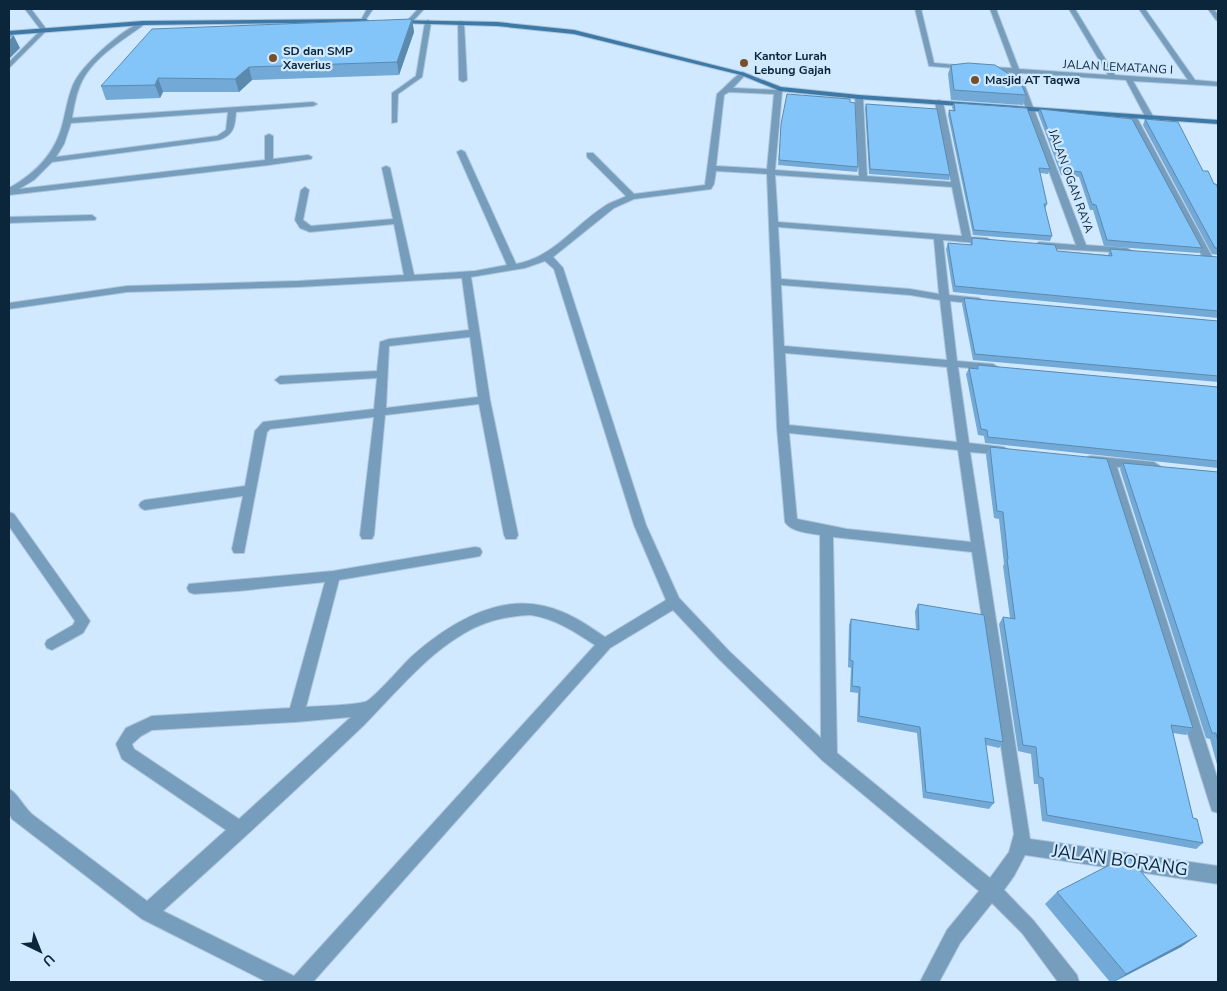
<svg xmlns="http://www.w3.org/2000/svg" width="1227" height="991" font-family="'Nunito Sans',sans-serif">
<rect width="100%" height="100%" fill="#d0e9ff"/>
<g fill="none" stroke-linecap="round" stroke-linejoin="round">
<g stroke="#adc6dc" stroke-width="2">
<polygon id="lane" points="428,20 431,22 422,77 398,94 397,122 392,123 392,93 416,76 425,22"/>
</g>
<g stroke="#adc6dc" stroke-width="2">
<g id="street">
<polygon points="25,9 31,9 47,30 9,68 9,62 41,30"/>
<polygon points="367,9 373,9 364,22 360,22"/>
<polygon points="418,9 424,9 412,22 408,22 408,20"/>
<polygon points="915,9 921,9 934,63 966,66 968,67 968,69 929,66"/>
<polygon points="990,9 996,9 1019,69 1108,75 1069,9 1075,9 1115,75 1188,80 1139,9 1145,9 1195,80 1218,82 1218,86 1133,81 1154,118 1150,120 1146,118 1126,80 1020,73 1086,245 1127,248 1132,251 1130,253 1039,248 1034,245 1039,242 1076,245 1013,73 989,71 986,69 989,67 1012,68"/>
<polygon points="1208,9 1214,9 1218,15 1218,21 1216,20"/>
<path d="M143,21L146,23L145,24C123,40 95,56 82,81C76,93 74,106 72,118L313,102L317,104L313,106L236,112C235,126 234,135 219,140L52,162L34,180L19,189L265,160V136L269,134L273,136V159L308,155L312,157L311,159L269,165L9,195V188C36,173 56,153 63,122C66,110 68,97 73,85C82,64 122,30 143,21ZM228,112L226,130L217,136L56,157L64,144L71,123Z"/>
<polygon points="461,21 464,23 467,80 463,82 459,80 458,23"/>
<path d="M743,72L746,74L733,88L776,90L780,87L784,89L782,92L775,170L859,176L855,97L859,95L863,97L867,176L951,182L935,102L939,100L943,102L971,237L987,238L992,241L987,244L943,240L949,295L979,298L984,301L979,304L950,301L957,361L993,364L998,367L993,370L958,367L969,443L1004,447L1010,451L1004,455L970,452L1030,839L1218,866V884L1025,855L1014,876L1004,890L1034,921L1077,975L1079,982H1058L1022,933L992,903L960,943L939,982H920L947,930L979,891L823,761L719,659L673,610L610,648L313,982H267L142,919L12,819L9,813V789C18,793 24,808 33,815L147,901L226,830L122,759L116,744L126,728L152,716L290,708L325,582L238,591L194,594L189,592L187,588L189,584L333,571L475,547L480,548L482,552L480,556L475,557L339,580L306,707C316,706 360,705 367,701C375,697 401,667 410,658C444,627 495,594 544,606C567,611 586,624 605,637L666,600L634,525L554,269L545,261L525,268L471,277L490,400L518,535L516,539H506L504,535L479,404L385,415L374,535L372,539H362L360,535L374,417L270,429L267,432L244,553H234L232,549L243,496L145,510L141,508L139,505L141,502L145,500L245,486L255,431L263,422L374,409L377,378L280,384L275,380L280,376L377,371L380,342L389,339L469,330L462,278L298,287L127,292L9,309V303L127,286L298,281L404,275L394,224L310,232L300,228L295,220L301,190L305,187L309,190L303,220L311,226L393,219L382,168L386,166L390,168L414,275L475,271L507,265L457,152L461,150L465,152L516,264C555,257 576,223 608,204C614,201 621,199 626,196L587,157V153H593L634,194L705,185L717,94C726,87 733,77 743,72ZM729,92L774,94L767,169L716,166L724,95ZM716,171L767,174L777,428L785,522C791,532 809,533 820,535L821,738L729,651L679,598L646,525L563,268L553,257L614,208L634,199L711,189L714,184ZM775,175L952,187L962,236L778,222ZM778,227L934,239L939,294L910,289L781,279ZM781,285L910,295L940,300L947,360L784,346ZM470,337L478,397L386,408L389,346ZM785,353L947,367L957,442L789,425ZM789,433L958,450L971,542L847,529L797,519ZM833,537L972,552L1014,834L1009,852L990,878L837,753ZM531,615C556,619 575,632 595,645L294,976L163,911C231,850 297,789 363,726C395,694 424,657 463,634C484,621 507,616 531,615ZM351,717L239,819L134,749L132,744L141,736L152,730L296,722Z"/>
<polygon points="1129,114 1136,116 1213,258 1211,260 1205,260 1203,258 1128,116"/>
<polygon points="92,215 96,218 95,220 9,223 9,217"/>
<polygon points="1091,456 1154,462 1160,466 1154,470 1117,467 1218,780 1218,813 1212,811 1210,805 1104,466 1087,463 1085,460 1087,457"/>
<polygon points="9,512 14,514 90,621 83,633 52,650 47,648 45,644 47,640 73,625 75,621 9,526"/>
</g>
</g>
<g stroke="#adc6dc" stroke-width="2">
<g id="secondary">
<polygon points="366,19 369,21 368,22 143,25 9,35 9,31 143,21"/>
<polygon points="394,20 497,22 574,30 745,73 781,87 859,95 1218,120 1218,124 859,99 780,91 741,75 574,34 497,26 396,23 393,21"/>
</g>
</g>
<use href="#lane" fill="#779dbd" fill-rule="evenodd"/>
<use href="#street" fill="#779dbd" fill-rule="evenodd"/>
<use href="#secondary" fill="#3d79a7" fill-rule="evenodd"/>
</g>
<g fill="#72a9d6">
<polygon points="412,19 414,32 399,75 252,80 239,92 163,92 160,98 106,100 101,86"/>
<polygon points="951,65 1026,95 1023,105 951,100 948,74"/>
<polygon points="850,102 858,167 857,172 778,165 781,129"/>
<polygon points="954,103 1050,169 1048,174 1040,173 1047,204 1045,209 1052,236 1050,241 973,235 948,115 949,110 953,111 952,107"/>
<polygon points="866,104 950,175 949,180 869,174 865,108"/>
<polygon points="1040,109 1202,248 1199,253 1104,246 1093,210 1090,210 1079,177 1061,175 1038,113"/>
<polygon points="1145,119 1203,171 1218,188 1218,255 1212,254 1143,125"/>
<polygon points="972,238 1057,251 1108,255 1110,249 1218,257 1218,318 953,292 946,249 948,243 970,245"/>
<polygon points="964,298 1218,321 1218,382 973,360 962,304"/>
<polygon points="978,365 1218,387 1218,468 985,443 984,436 978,435 966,374 969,368 976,369"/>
<polygon points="990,447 1193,728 1186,735 1173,733 1193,818 1203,843 1196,849 1042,821 1038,784 1034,784 1031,754 1018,751 999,624 1003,617 1010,618 1003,566 1004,564 999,519 994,518 986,455"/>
<polygon points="1123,463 1218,472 1218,768 1210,739 1206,738 1120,469"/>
<polygon points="918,604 1003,742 999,748 986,745 994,803 989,809 923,798 917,733 857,722 858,693 850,692 851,668 848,667 849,625 851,619 916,629 915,611"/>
<polygon points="1057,892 1197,936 1181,947 1114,982 1110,982 1045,904"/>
</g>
<g fill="#5c8aae">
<polygon points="412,19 414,32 399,75 397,62"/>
<polygon points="14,36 20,48 9,59 9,41"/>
<polygon points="249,67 252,80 239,92 235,79"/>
<polygon points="158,78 163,92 160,98 155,85"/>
<polygon points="1197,936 1181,947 1113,982 1126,974"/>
</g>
<g fill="#84c5f9" stroke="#5c8aae">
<polygon points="412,19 397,62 249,67 235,79 158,78 155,85 101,86 152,29"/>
<polygon points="9,36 14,36 9,41"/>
<polygon points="968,63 995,65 1020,81 1026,95 954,90 951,65"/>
<polygon points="787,94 850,99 850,102 855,103 858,167 779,160 781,124"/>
<polygon points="954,103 1027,108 1050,169 1039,168 1047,204 1044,204 1052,236 974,230 949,110 955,111"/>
<polygon points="866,104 937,109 950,175 870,169"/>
<polygon points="1040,109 1132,119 1202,248 1107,240 1096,205 1092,204 1081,172 1063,170"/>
<polygon points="1145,119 1178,122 1203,171 1208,171 1214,184 1216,184 1218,188 1218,248 1215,248"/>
<polygon points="972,238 1055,245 1057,251 1112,256 1110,249 1218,257 1218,311 955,286 948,243 972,245"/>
<polygon points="964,298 1218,321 1218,376 975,354"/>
<polygon points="978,365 1218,387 1218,461 988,437 987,430 981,429 969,368 978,369"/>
<polygon points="990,447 1107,459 1193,728 1171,725 1193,818 1197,819 1203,843 1047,815 1043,778 1039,777 1036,747 1023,745 1003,617 1015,619 1007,559 1008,559 1003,512 997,511"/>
<polygon points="1123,463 1218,472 1218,743 1216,733 1212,733"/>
<polygon points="918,604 984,615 1003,742 985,738 994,803 926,792 920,727 859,716 860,687 852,686 853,661 850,660 851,619 919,630"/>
<polygon points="1123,858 1130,859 1197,936 1126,974 1057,892"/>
</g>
<g fill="#75502b" stroke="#d0e9ff" stroke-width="2">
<circle cx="273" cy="58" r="5"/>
<circle cx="744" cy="63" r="5"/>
<circle cx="975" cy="80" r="5"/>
</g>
<g text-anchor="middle" stroke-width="4.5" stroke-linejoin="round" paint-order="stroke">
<g font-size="12" font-weight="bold" fill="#0b263a" stroke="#d0e9ff" text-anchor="start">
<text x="283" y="55">SD dan SMP<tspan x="283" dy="14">Xaverius</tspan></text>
<text x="754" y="60">Kantor Lurah<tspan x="754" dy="14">Lebung Gajah</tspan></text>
<text x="985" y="84">Masjid AT Taqwa</text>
</g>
<g font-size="12" fill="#0b263a" stroke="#d0e9ff">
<text transform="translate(1118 67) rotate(3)" y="4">JALAN LEMATANG I</text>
<text transform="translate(1071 181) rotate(70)" y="4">JALAN OGAN RAYA</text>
</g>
<g font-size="18" fill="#0b263a" stroke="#d0e9ff">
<text transform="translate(1120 860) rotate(8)" y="6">JALAN BORANG</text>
</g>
</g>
<rect width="1227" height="991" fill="none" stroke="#0b263a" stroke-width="20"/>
<g transform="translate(40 951) rotate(137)" stroke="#d0e9ff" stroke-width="4" paint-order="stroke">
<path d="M0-4L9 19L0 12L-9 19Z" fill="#0b263a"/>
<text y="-8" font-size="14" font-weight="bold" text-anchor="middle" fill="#0b263a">U</text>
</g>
</svg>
